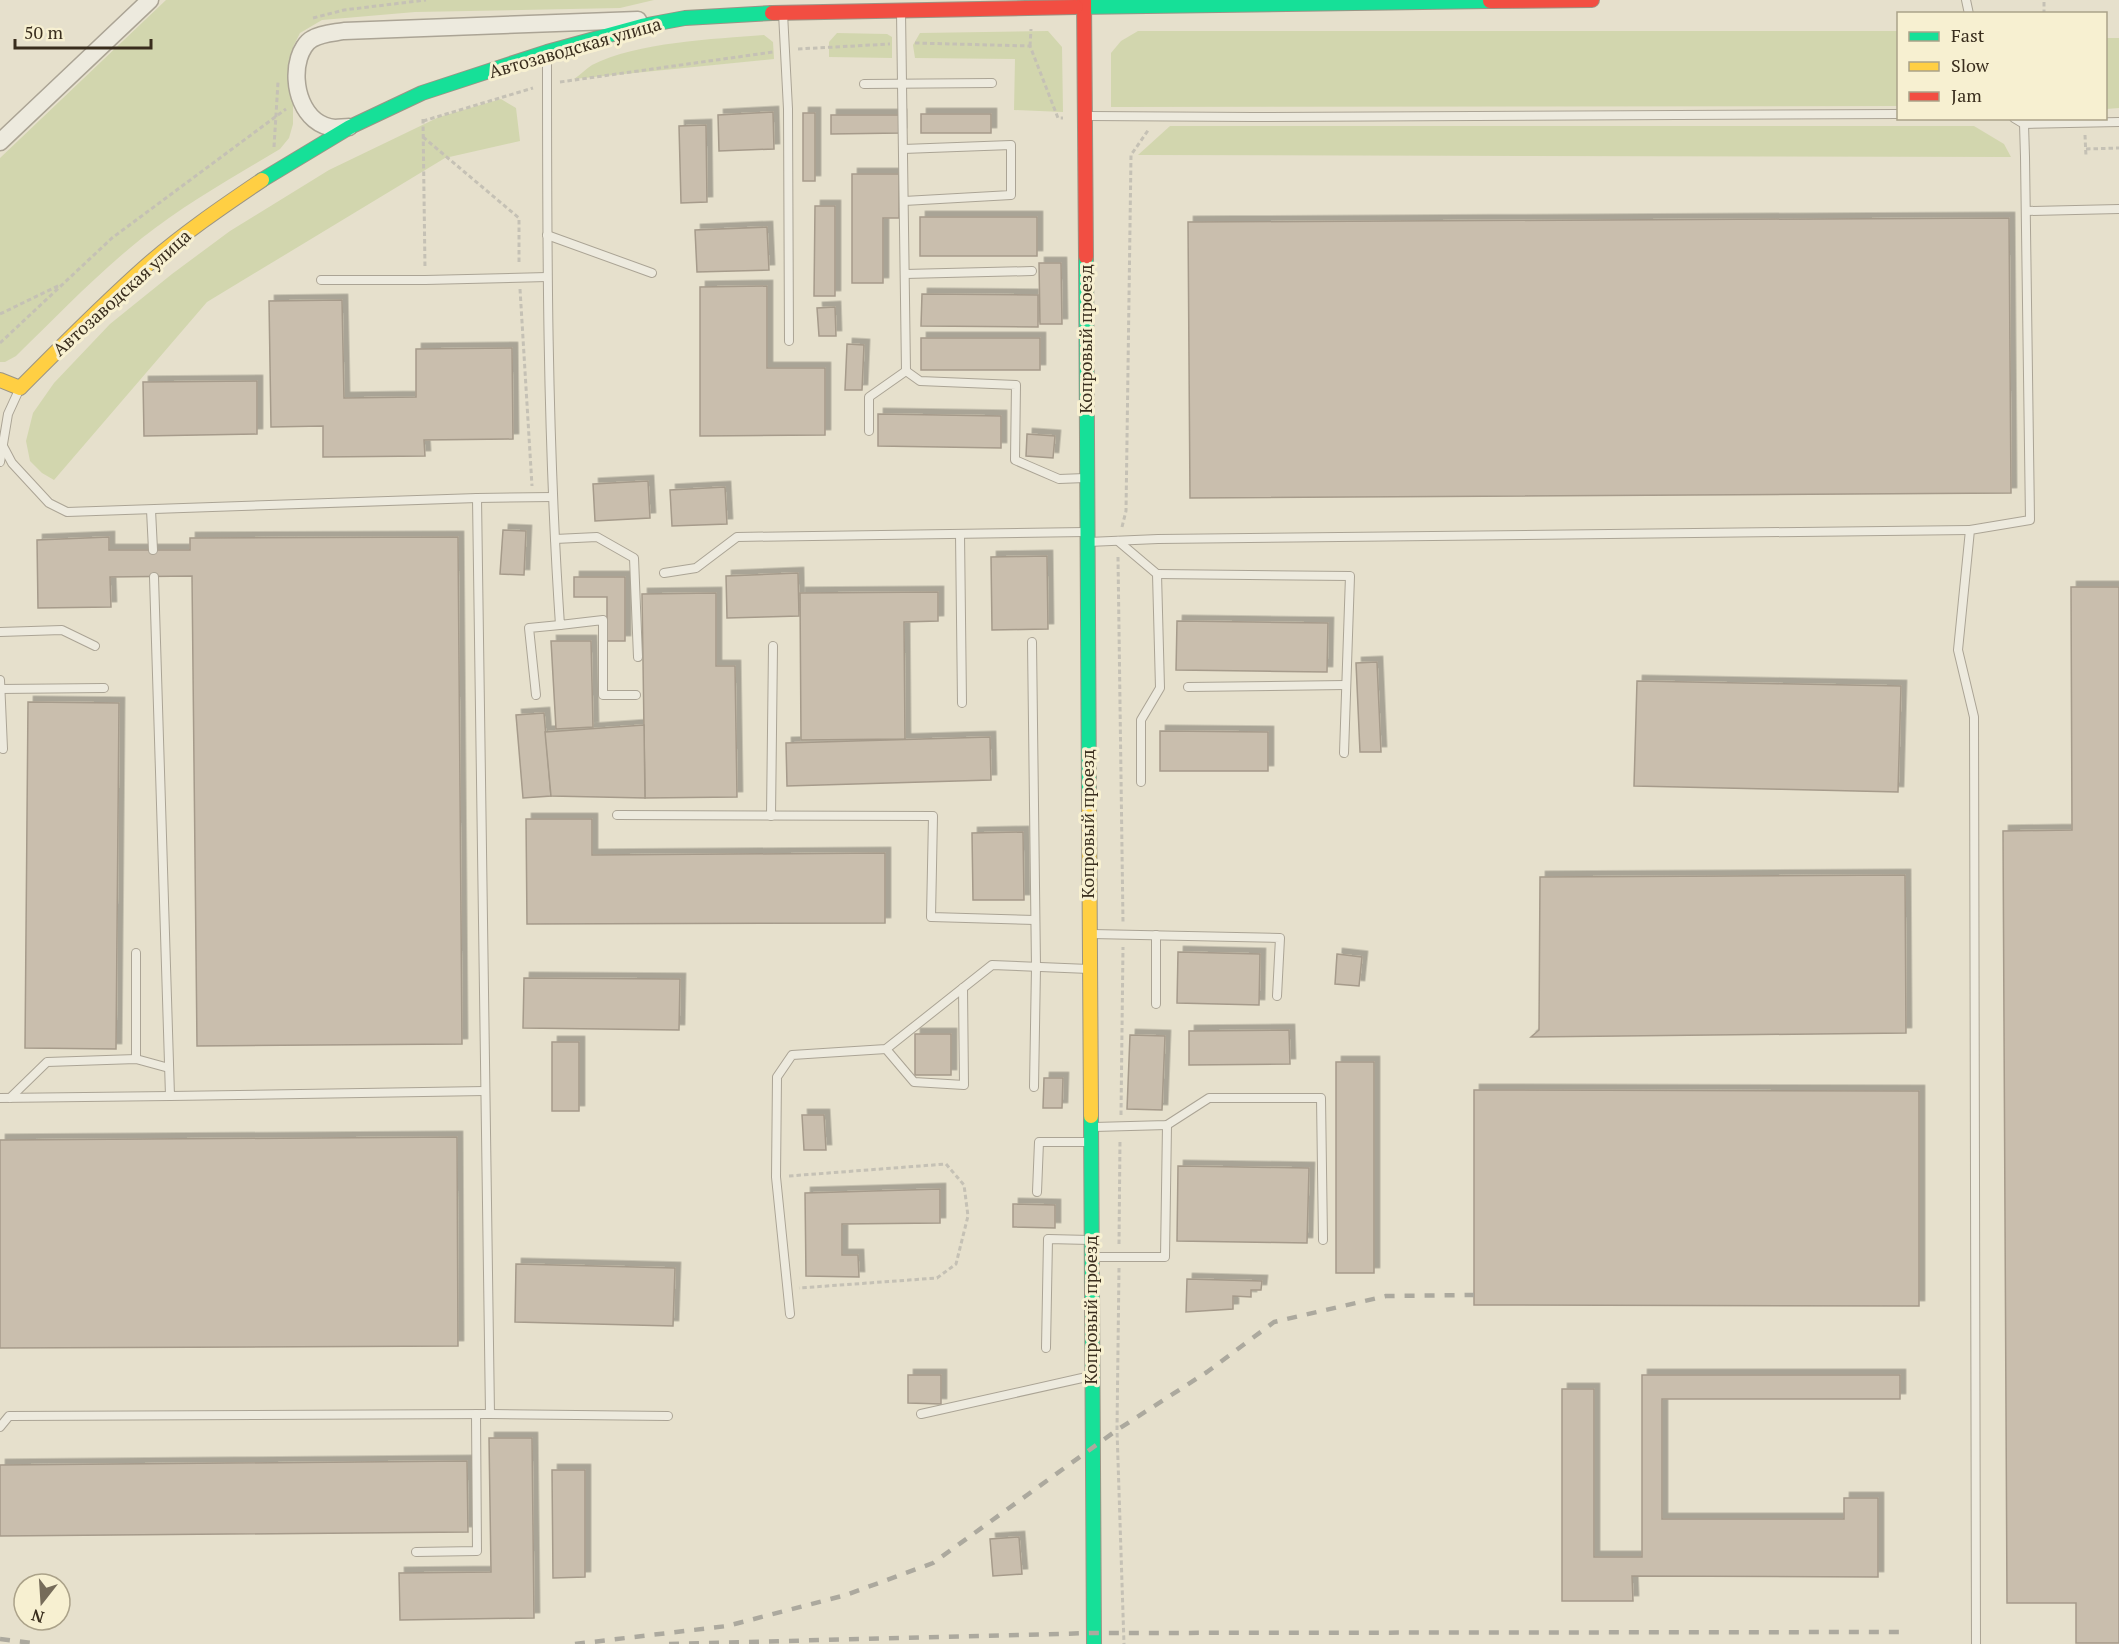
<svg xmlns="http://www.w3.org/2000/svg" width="2119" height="1644" font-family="'PT Serif',serif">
<defs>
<filter id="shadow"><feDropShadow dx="5.5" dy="-5.5" stdDeviation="0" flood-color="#0004"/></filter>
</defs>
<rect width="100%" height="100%" fill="#e6e0cc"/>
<g fill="#d2d6ae">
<path d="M166,0H654L620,8L415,12L322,20L300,33L293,47V124L289,138L280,149C233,177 185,204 142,238C97,274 57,316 16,356L5,362H0V158Z"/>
<polygon points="1048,31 1062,47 1063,112 1014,110 1015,59 915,58 913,45 920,33"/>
<polygon points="1138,31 1898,31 1898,106 1111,107 1111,53 1121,41"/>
<polygon points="837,33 887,34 892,37 892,58 829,57 829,42"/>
<path d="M764,35L773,42L774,59L574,79C580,75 586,69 592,65C637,42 714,39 764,35Z"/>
<polygon points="2106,38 2119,38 2119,108 2106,109"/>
<polygon points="501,99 516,108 520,141 445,158 207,302 54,480 42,473 30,461 26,441 33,413 54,383 110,324 172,274 230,231 329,170 439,117"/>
<polygon points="1170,126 1974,126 2004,144 2011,157 1138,155"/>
</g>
<g fill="#c9bead" stroke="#a69b8b" stroke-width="1.5" filter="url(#shadow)">
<polygon points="773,112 774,149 719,151 718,115"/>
<rect x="803" y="113" width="12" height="68"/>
<rect x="921" y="114" width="70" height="19"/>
<polygon points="831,115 901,115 901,133 831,134"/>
<polygon points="706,125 707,202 681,203 679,126"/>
<polygon points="852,174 899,174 899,218 883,218 883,283 852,283"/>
<polygon points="815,206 835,206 835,296 814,296"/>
<rect x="920" y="217" width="117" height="39"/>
<polygon points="2009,218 2011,493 1190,498 1188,222"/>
<polygon points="767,227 769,270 697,272 695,230"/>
<polygon points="1039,263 1061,263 1062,324 1040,324"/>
<polygon points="767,286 767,368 825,368 825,435 700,436 700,287"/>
<polygon points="922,294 1038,295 1038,327 921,326"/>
<polygon points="342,300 344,398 416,397 416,349 512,348 513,439 424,440 425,456 323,457 323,426 271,427 269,301"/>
<polygon points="835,307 836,336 819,336 817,308"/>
<rect x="921" y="338" width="119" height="32"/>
<polygon points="847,344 864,345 862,390 845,390"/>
<polygon points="257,381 257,434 144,436 143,382"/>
<polygon points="878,414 1001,416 1001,448 878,446"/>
<polygon points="1027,434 1055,436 1053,458 1026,456"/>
<polygon points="648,481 650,518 595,521 593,484"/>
<polygon points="725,487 727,524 672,526 670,490"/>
<polygon points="503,530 526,531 524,575 500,574"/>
<polygon points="109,537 109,550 190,550 190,538 458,537 462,1044 197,1046 192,576 110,577 111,607 38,608 37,540"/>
<polygon points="1047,556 1048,629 992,630 991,557"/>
<polygon points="798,573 799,616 727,618 726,576"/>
<polygon points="574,577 625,577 625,641 607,641 607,597 574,597"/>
<polygon points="2071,587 2119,587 2119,1643 2076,1643 2076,1603 2007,1603 2003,831 2072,830"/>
<polygon points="938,592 938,621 904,622 905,739 801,740 800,593"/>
<polygon points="716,593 716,666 735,666 737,797 645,798 642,594"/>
<polygon points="1177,621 1328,623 1327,672 1176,670"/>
<polygon points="551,641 591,641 593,727 556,729"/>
<polygon points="1377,662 1381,752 1360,752 1356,663"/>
<polygon points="1637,681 1901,686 1898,792 1634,786"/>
<polygon points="28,702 119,703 116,1049 25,1048"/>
<polygon points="544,713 551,796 523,798 516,715"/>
<polygon points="644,725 645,798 551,796 545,732"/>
<polygon points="1160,731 1268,732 1268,771 1160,771"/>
<polygon points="990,737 991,780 787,786 786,743"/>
<polygon points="526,819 592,819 592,855 885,853 885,923 527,924"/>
<polygon points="1023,832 1024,900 973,900 972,833"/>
<polygon points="1905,875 1906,1033 1531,1037 1539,1030 1540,877"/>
<polygon points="1178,952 1260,954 1259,1005 1177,1003"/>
<polygon points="1337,954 1362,957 1359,986 1335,984"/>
<polygon points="524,978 680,979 679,1030 523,1028"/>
<polygon points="1289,1030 1290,1064 1189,1065 1189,1031"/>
<rect x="915" y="1034" width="36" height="41"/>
<polygon points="1130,1035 1165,1036 1162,1110 1127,1109"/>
<rect x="552" y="1042" width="27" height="69"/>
<rect x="1336" y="1062" width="38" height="211"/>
<polygon points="1044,1078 1063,1078 1062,1108 1043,1108"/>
<polygon points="1474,1090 1919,1091 1919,1306 1474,1305"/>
<polygon points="802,1115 824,1115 826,1150 804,1150"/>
<polygon points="457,1137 458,1346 0,1348 0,1140"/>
<polygon points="1178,1166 1309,1168 1307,1243 1177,1241"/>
<polygon points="940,1189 940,1223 842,1224 842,1255 858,1255 859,1277 806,1276 805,1193"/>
<polygon points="1013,1204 1055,1205 1055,1228 1013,1227"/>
<polygon points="516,1264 675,1268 673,1326 515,1322"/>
<polygon points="1187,1279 1262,1281 1261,1290 1251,1290 1251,1297 1233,1296 1233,1309 1186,1312"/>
<polygon points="908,1375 941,1375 941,1404 908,1403"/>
<polygon points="1642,1375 1900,1375 1900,1399 1662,1399 1662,1519 1844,1519 1844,1498 1878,1498 1878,1577 1632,1576 1633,1601 1562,1601 1562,1389 1594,1389 1594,1557 1642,1557"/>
<polygon points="489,1438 532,1438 534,1618 400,1620 399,1573 491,1572"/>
<polygon points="467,1461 468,1532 0,1536 0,1465"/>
<polygon points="552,1470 585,1470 585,1577 553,1578"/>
<polygon points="1019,1537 1022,1574 993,1576 990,1539"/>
</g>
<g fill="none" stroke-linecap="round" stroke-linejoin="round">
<g stroke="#aba495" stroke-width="10">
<g id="lane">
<polyline points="1966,0 1969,14"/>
<polyline points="901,12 906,371"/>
<polyline points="783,13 788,109 789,341"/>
<path d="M547,53C547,244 547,435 560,625L603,620V695H636"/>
<polyline points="864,84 992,83"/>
<polyline points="1088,116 1253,117 1898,114"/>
<polyline points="2024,124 2119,122"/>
<polyline points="903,149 1011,145 1011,195 904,201"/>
<polyline points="2027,211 2119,209"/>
<polyline points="547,235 652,273"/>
<polyline points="905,274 1032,271"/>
<polyline points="321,280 425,280 547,277"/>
<polyline points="906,371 920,381 1016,385 1015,460 1059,479 1085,478"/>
<polyline points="869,431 869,397 906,371"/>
<polyline points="3,446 12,463 49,503 67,512 477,498"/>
<polyline points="0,462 8,414 19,390"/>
<polyline points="151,510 153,550"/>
<polyline points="960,534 962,703"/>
<polyline points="555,539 597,537 634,558 638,657"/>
<polyline points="1118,541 1157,574 1160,688 1141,720 1141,782"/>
<polyline points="1088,542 1158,539 1970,530"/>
<polyline points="664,573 696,568 737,537 1085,532"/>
<polyline points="1157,574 1350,576 1344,753"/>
<polyline points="154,577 170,1096 485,1091"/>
<polyline points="0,632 62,630 95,646"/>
<polyline points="1032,642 1036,967 1034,1087"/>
<polyline points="0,680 3,749"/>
<polyline points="1188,687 1346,685"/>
<polyline points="0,689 104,688"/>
<polyline points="536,695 529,628 560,625"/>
<polyline points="617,815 933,816 931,917 1035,920"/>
<polyline points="771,816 773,646"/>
<polyline points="1092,934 1280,938 1277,996"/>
<polyline points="1156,935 1156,1004"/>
<polyline points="886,1049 914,1082 964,1085 963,988"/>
<polyline points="136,1059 136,953"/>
<polyline points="0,1098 170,1096"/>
<polyline points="10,1098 47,1062 136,1059 169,1068"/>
<polyline points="1094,1127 1167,1125 1209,1098 1321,1098 1323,1240"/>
<polyline points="1037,1192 1039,1142 1090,1142"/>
<polyline points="1094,1257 1165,1257 1167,1125"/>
<polyline points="790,1314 776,1177 777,1077 792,1055 886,1049 992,965 1089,969"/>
<polyline points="1046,1348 1048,1239 1090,1240"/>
<polyline points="490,1414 477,498 553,497"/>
<polyline points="921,1414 1091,1376"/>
<polyline points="0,1427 9,1416 490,1414 668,1416"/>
<polyline points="416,1552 477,1551 476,1414"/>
<polyline points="1976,1644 1974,717 1958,650 1970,530 2030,520 2025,157 2024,124 2014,118"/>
</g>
</g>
<g stroke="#aba495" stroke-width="19">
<g id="street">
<path d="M349,127C345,127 339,128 335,128C302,125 291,84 299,58C301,51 306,42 312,39C322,33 333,33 344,31L638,20"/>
<polyline points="0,142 150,0"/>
</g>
</g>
<g stroke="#9a9485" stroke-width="16">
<g id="fast">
<polyline points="1076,7 1490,1"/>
<polyline points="262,180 350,127 422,93 547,52 642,26 685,18 772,13"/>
<polyline points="1086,257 1089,798"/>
<polyline points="1091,1116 1094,1644"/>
</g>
</g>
<g stroke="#9a9485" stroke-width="16">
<g id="slow">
<path d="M0,380L20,388C61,347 101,306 145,267C181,235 222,207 262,180"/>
<polyline points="1089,798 1091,1116"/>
</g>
</g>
<g stroke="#9a9485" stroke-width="16">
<g id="jam">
<polyline points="1084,0 1086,257"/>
<polyline points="1490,1 1592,0"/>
<polyline points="772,13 1076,7"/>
</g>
</g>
<g stroke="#c5c1b5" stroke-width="3" stroke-dasharray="4.5 3" stroke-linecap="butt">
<polyline points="2044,14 2044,0"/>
<polyline points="313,18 344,10 426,0"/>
<polyline points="915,43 1030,46 1058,118 1063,118"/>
<polyline points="1030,46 1031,29"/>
<polyline points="798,49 890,44"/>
<polyline points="560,82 773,52"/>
<polyline points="423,119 425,269"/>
<polyline points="423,121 533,88"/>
<polyline points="2085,135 2086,157"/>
<polyline points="423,137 519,218 519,265"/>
<polyline points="274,147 278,82"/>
<polyline points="2086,149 2119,148"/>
<polyline points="520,289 532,486"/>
<polyline points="0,314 60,285"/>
<polyline points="0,343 112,238 286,109"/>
<polyline points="1122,527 1126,511 1131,155 1149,129"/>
<polyline points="1118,557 1123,923"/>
<polyline points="1121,1115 1123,947"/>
<polyline points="789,1176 946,1164 964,1185 968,1216 956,1264 937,1278 799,1288"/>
<polyline points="1119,1244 1120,1139"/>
<polyline points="1119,1268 1117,1430 1124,1644"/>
</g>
<use href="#lane" stroke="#edeade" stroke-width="8"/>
<use href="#street" stroke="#edeade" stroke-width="16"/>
<use href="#fast" stroke="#16e098" stroke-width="14"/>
<use href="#slow" stroke="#ffcf43" stroke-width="14"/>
<use href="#jam" stroke="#f24e42" stroke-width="14"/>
<g stroke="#aca99e" stroke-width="4.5" stroke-dasharray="10 10" stroke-linecap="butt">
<polyline points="0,1639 39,1644"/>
<polyline points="575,1644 727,1626 846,1595 933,1563 1117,1430 1207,1372 1274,1322 1386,1296 1474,1295"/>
<polyline points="669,1644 1093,1633 1908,1632"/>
</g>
</g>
<g text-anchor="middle" stroke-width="6" stroke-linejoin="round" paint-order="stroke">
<g font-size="18" fill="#392d1d" stroke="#f7f0d1">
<text transform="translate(575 48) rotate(-16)" y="6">Автозаводская улица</text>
<text transform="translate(122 293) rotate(-42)" y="6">Автозаводская улица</text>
<text transform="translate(1086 339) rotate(-90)" y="6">Копровый проезд</text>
<text transform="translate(1088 824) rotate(-90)" y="6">Копровый проезд</text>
<text transform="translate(1091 1310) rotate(-90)" y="6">Копровый проезд</text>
</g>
</g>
<rect x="1897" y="12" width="210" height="108" fill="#f7f0d1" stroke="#aba289" stroke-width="1.5"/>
<rect x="1909" y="32" width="30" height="9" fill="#16e098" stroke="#aba289" stroke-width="1.5"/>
<text x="1951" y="42" font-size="18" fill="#392d1d">Fast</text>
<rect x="1909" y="62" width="30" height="9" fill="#ffcf43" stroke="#aba289" stroke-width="1.5"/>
<text x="1951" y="72" font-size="18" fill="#392d1d">Slow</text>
<rect x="1909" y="92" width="30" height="9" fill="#f24e42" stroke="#aba289" stroke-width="1.5"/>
<text x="1951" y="102" font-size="18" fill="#392d1d">Jam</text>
<g transform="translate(42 1602) rotate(197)"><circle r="28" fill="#f7f0d1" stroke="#aba289" stroke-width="1.5"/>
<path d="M0-4.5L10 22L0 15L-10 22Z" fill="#766c5a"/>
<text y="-9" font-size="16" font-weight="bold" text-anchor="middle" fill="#392d1d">N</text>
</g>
<path d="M15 39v9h136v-9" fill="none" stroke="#392d1d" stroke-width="3"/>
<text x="24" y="39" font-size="18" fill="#392d1d" stroke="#f7f0d1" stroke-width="4.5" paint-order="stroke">50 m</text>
</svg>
